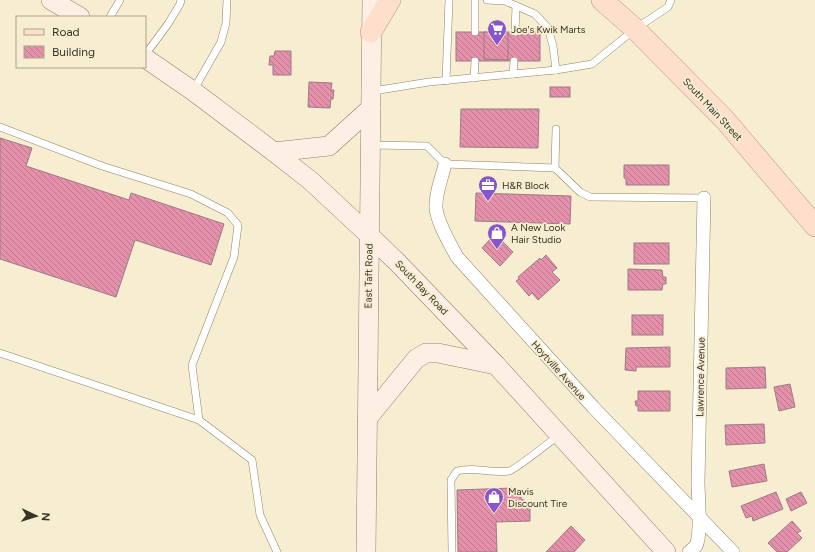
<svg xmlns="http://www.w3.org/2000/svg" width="815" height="552" font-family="Figtree,sans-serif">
<defs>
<pattern id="building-back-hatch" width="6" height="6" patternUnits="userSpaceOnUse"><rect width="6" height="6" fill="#e591ab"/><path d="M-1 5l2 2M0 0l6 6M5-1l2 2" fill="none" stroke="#ba778b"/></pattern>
</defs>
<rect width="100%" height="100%" fill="#f7edd0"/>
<g fill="url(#building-back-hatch)" stroke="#9a7c85">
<rect x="456" y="32" width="84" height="29"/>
<polygon points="484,32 508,33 508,60 484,59"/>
<polygon points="275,51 291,51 291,75 273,75 273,65 269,65 270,56 274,56"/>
<polygon points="309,82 332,83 331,90 334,90 333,99 331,99 330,108 308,107"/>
<rect x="550" y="87" width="20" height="10"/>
<polygon points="461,109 539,109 538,148 460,147"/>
<polygon points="0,138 32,148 26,166 129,200 131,193 224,224 211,265 135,240 116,297 0,259"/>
<polygon points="624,165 669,165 669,185 626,185 626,179 624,178"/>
<polygon points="476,193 571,196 570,224 475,221"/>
<polygon points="495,234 513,252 500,266 482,248"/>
<rect x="634" y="243" width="35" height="21"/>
<polygon points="546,255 557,268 552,272 560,280 538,300 532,293 529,296 516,281 519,279 518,277 540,258 541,260"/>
<polygon points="628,269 662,270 663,277 666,277 666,284 663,284 662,290 628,290"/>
<rect x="632" y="315" width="31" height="20"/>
<polygon points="670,347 670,367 636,367 636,371 625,370 626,348"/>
<polygon points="765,367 766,388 726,389 726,368"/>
<polygon points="790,384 795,407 779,411 774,387"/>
<polygon points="638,391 670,391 670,411 638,411 638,406 636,406 635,401 638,401"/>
<polygon points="764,424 765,443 726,445 725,425"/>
<polygon points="764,464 767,481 732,487 729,471"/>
<polygon points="512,488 530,507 530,521 496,522 497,552 458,552 457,490"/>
<polygon points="776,492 783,509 753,521 752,516 746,518 741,506"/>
<polygon points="801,492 807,503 791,511 786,499"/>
<polygon points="792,521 801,531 797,533 802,538 787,552 777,552 768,543"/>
<polygon points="571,526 585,540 574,552 546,552"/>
</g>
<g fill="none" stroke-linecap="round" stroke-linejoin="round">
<g stroke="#8c8369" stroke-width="8">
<g id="lane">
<polyline points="487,0 505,1 535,14 548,28 553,46 556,70"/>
<polyline points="110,17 120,0"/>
<polyline points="475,32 475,0"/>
<polyline points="515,32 516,6"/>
<polyline points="145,55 168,24 180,4 181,0"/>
<polyline points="513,74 514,61"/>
<polyline points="474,78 475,61"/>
<polyline points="446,81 449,0"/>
<polyline points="193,91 221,42 226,23 227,0"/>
<polyline points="373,91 429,82 556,70 592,64 635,29 668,7 671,0"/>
<polyline points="0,127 102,166 191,194 228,213 238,225 234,257 192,365 199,420 252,460 260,515 277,552"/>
<polyline points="371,145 427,146 445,164 555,168 580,192 590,197 704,198"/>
<polyline points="555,168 556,129"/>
<polyline points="0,353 199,420"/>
<path d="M452,552L451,480L457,471C475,466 490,474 509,471C515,470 551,441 559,435"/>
</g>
</g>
<g stroke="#8c8369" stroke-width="14">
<g id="street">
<path d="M445,164C442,178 435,193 436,208C437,222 450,244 457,257L593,407L733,552"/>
<path d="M689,552C691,550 694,548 696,546C702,533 698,497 698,482L704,198"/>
</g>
</g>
<g stroke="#8c8369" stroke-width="20">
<g id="secondary">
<polyline points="51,0 80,17"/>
<polyline points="145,58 193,91 274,152 311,181 369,235 398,263 496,365 666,552"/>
<polyline points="274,152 329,146 371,108"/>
<polyline points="367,419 416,359 426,353 438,353 496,365"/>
<polyline points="366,552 372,0"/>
</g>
</g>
<g stroke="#b7957c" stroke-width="22">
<g id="primary">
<polyline points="602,0 635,29 725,120 815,226"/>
<polyline points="371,32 390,0"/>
</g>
</g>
<use href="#lane" stroke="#fff" stroke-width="7"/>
<use href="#street" stroke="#fff" stroke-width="13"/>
<use href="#secondary" stroke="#feefe5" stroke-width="19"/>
<use href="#primary" stroke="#fddfcb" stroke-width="21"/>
</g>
<defs>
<g id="supermarket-pin" transform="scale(1)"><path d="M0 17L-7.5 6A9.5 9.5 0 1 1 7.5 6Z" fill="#8656ce" stroke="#f7edd0"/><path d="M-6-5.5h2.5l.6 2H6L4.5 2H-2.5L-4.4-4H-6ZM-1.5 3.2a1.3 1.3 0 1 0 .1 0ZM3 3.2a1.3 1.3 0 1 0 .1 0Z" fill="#fff"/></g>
<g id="office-pin" transform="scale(1)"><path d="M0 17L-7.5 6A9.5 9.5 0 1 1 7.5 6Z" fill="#8656ce" stroke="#f7edd0"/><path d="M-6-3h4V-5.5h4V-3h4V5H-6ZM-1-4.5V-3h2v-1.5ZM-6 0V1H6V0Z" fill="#fff"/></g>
<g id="shop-pin" transform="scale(1)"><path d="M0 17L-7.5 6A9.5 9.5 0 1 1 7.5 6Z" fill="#8656ce" stroke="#f7edd0"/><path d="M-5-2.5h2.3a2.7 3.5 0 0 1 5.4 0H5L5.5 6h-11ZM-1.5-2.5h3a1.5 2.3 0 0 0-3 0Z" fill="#fff"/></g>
</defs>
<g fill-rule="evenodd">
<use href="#supermarket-pin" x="497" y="29"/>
<use href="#office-pin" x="488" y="185"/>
<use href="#shop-pin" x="497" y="233"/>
<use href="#shop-pin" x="494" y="497"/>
</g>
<g text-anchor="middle" stroke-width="3.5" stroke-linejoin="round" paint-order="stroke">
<g font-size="10" fill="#373428" stroke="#f7edd0" text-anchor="start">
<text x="511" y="33">Joe's Kwik Marts</text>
<text x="502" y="189">H&amp;R Block</text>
<text x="511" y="231">A New Look<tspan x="511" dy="12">Hair Studio</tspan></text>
<text x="508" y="495">Mavis<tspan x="508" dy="12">Discount Tire</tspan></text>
</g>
<g font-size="10" fill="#373428" stroke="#f7edd0">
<text transform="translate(713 109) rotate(47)" y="4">South Main Street</text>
<text transform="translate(368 276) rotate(-89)" y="4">East Taft Road</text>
<text transform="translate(422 287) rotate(46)" y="4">South Bay Road</text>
<text transform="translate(559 370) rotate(48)" y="4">Hoytville Avenue</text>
<text transform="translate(700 377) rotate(-89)" y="4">Lawrence Avenue</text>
</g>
</g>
<rect x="16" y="16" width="130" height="52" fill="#f7edd0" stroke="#aaa38d"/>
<rect x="24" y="29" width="20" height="6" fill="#fddfcb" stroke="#aaa38d"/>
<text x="52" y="36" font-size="12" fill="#373428">Road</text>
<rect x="24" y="46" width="20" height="12" fill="url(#building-back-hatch)" stroke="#aaa38d"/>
<text x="52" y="56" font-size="12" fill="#373428">Building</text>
<g transform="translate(36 516) rotate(94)" stroke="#f7edd0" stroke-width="3" paint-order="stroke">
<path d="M0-3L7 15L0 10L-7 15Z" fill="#373428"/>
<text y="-6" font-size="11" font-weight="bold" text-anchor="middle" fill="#373428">N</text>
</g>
</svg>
